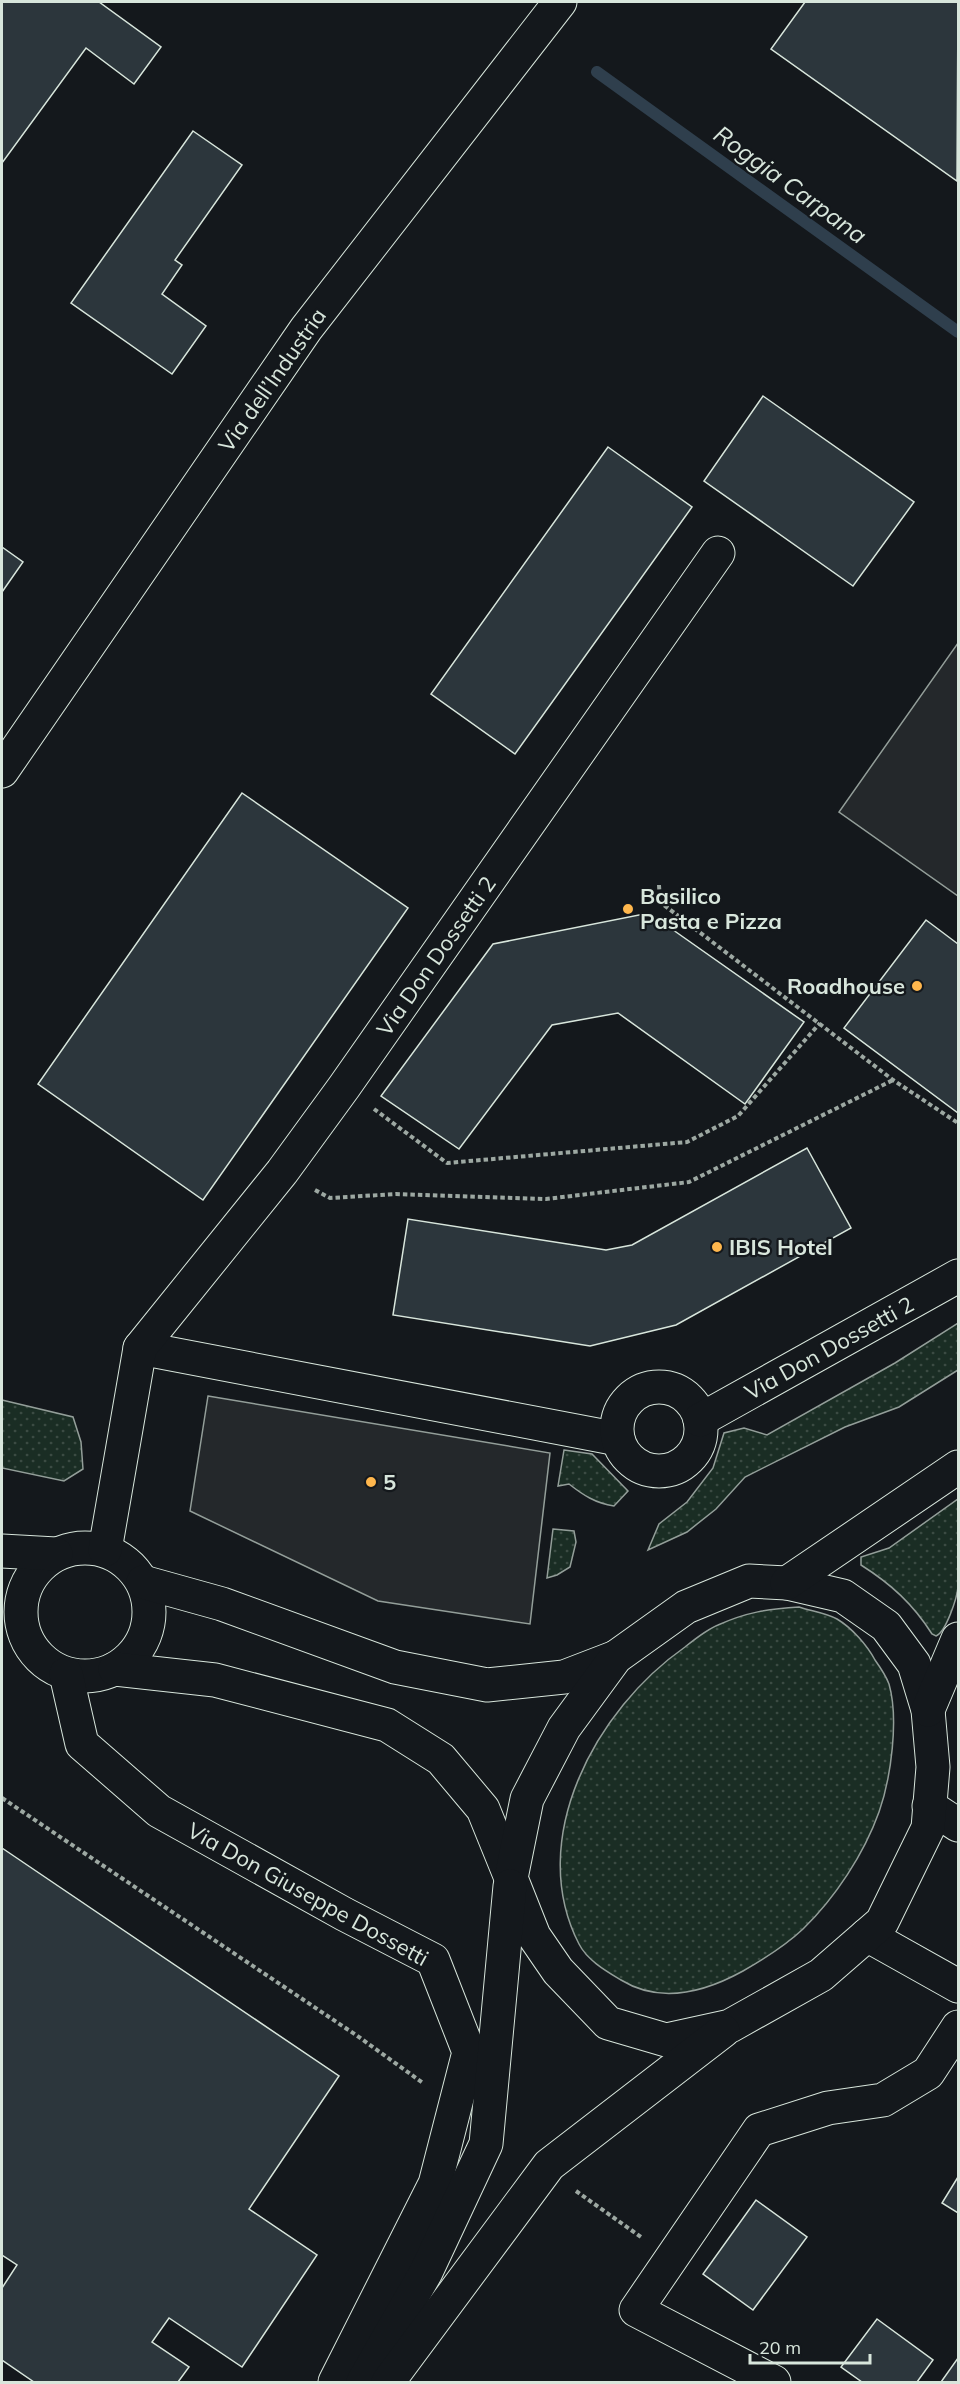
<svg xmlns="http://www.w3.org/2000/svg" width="960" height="2384" font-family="Mulish,sans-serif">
<defs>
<pattern id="grass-dots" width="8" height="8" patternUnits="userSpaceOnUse" patternTransform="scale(1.5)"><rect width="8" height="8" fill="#1a2d24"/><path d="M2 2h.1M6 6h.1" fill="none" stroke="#3b4b43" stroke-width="1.8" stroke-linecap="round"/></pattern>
</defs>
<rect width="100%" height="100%" fill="#14181c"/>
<g fill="url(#grass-dots)" stroke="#939e99" stroke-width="1.5">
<polygon points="958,1323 958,1370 899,1407 845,1427 745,1477 716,1509 687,1532 648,1550 659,1524 687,1502 713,1468 724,1433 744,1428 767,1435 895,1363"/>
<polygon points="2,1400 73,1417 81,1442 83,1469 64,1481 2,1468"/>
<path d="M564,1450L592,1454L628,1491L614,1506C595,1503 583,1495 569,1484L558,1486Z"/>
<path d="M958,1499C959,1527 960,1559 958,1587C957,1598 946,1632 936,1636L932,1634C913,1604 891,1584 861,1565V1557L889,1548Z"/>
<polygon points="553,1529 574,1531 576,1542 570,1567 557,1575 547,1578"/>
<path d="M799,1607C811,1611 826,1613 837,1619C852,1628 867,1645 875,1660C880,1667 886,1676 889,1684C899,1719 891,1778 879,1812C864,1854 835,1898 803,1929C785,1946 764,1959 743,1971C705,1992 660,2004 621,1980C606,1971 587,1960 579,1944C525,1839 596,1709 685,1647C695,1639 706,1630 718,1625C747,1612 768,1609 799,1607Z"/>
</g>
<g fill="#24282b" stroke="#939e99" stroke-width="1.5">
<polygon points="958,643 958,896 839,812"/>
<polygon points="208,1396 550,1453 530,1624 378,1601 190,1511"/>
</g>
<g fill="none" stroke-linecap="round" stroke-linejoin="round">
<polyline stroke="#2f3f4d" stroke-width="12" points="597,72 958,332"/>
</g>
<g fill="#2c363c" stroke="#d8e6dc" stroke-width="1.5">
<polygon points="2,2 99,2 161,47 134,84 86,48 2,163"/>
<polygon points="805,2 958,2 957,181 771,49"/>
<polygon points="193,131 242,165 175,260 182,265 162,294 206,326 172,374 71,303"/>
<polygon points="763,396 914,502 853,586 704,481"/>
<polygon points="608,447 692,507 515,754 431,694"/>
<polygon points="2,547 23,562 2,592"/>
<polygon points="242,793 408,908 203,1200 38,1084"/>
<polygon points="649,913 804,1022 745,1104 618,1013 552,1025 459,1149 381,1096 493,944"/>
<polygon points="926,920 958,944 958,1113 844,1028"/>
<polygon points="807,1148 851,1228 676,1325 590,1346 393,1315 408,1219 606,1250 632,1245"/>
<polygon points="2,1848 339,2076 249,2209 317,2255 242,2367 169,2318 152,2342 189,2367 178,2382 34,2382 2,2360 2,2288 17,2265 2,2255"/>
<polygon points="958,2177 958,2213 942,2203"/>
<polygon points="756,2200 807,2237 753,2310 703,2274"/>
<polygon points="877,2319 933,2360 917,2382 862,2382 841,2367"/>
<polygon points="958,2358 958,2382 941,2382"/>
</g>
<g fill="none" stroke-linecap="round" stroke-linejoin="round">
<g stroke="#d8e6dc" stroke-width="35">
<g id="minor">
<polyline points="2,771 306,329 560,2"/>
<polyline points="140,1348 618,1439"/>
<circle cx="659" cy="1429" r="42"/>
<polyline points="700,1420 958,1276"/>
<circle cx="85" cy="1612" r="64"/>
<polyline points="105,1550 140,1348 282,1172 344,1087 718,553"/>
<polyline points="2,1551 56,1554"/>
<polyline points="143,1582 222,1604 395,1667 487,1685 564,1677 616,1657"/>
<polyline points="115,1669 215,1680 387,1725 441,1759 483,1809 511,1878"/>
<polyline points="66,1674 82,1744 159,1811 344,1914 433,1960 469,2052 435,2184 335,2382"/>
<polyline points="929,1806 958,1825"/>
<polyline points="867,1935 958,1986"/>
<polyline points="774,2382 636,2310 759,2130 828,2108 883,2100 928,2073 958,2027"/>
</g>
</g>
<g stroke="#d8e6dc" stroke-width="35">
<g id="major">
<polygon points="749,1581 787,1583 843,1596 886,1626 914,1664 928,1710 933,1767 928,1828 882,1922 821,1975 730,2026 666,2040 608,2023 558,1971 534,1936 511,1878 527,1799 564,1728 616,1657 686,1607"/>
<polyline points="787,1583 958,1467"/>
<polyline points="928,1710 958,1639"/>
<polyline points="363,2382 426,2272 486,2144 510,1886"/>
<polyline points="388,2382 549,2165 723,2031"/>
</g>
</g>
<g stroke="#9da8a2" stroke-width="4" stroke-dasharray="4.5 3" stroke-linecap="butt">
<polyline points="659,885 660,902 893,1080 958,1123"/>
<polyline points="374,1109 447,1163 687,1142 738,1116 820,1023"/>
<polyline points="315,1190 330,1198 396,1194 546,1199 689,1182 893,1080"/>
<polyline points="2,1798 356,2035 423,2083"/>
<polyline points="576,2191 641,2237"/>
</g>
<use href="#minor" stroke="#14181c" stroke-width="33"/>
<use href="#major" stroke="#14181c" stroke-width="33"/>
</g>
<g fill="#ffb74d" stroke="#14181c" stroke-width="2">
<circle cx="628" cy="909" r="6"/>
<circle cx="917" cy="986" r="6"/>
<circle cx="717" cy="1247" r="6"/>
<circle cx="371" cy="1482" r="6"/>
</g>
<g text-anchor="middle" stroke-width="4.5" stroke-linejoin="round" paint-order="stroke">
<g font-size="22" fill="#d8e6dc" stroke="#14181c">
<text transform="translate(272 380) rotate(-55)" y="8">Via dell’Industria</text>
<text transform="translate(436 956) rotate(-55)" y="8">Via Don Dossetti 2</text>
<text transform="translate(829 1348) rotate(-29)" y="8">Via Don Dossetti 2</text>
<text transform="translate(308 1894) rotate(29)" y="8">Via Don Giuseppe Dossetti</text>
</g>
<g font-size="22" font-weight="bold" fill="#d8e6dc" stroke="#14181c" text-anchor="start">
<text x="640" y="904">Basilico<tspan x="640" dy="25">Pasta e Pizza</tspan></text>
<text x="905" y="994" text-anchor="end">Roadhouse</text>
<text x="729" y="1255">IBIS Hotel</text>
<text x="383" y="1490">5</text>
</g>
<g font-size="24" font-style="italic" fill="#d8e6dc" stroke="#14181c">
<text transform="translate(790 185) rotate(36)" y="8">Roggia Carpana</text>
</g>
</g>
<rect width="960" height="2384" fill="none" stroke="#d8e6dc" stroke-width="6"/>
<path d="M750 2354v9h120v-9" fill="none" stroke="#d8e6dc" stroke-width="3"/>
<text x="759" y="2354" font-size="18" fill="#d8e6dc" stroke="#14181c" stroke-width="4.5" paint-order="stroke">20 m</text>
</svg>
